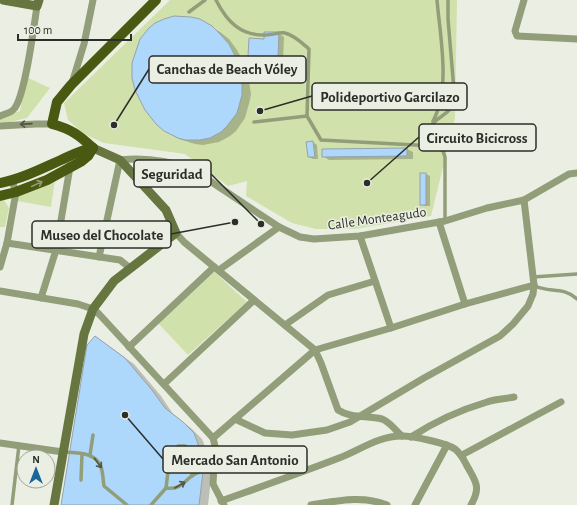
<svg xmlns="http://www.w3.org/2000/svg" width="577" height="505" font-family="'Alegreya Sans',sans-serif">
<rect width="100%" height="100%" fill="#ebefe3"/>
<g fill="#d1e1ac">
<polygon points="170,0 457,0 455,118 431,216 355,229 316,229 292,223 246,196 247,181 228,186 185,154 104,143 84,134 68,120 64,103"/>
<polygon points="26,77 50,88 27,118 5,123 0,122 0,118 20,111"/>
<polygon points="55,180 51,207 17,201 17,194"/>
<polygon points="0,199 4,200 9,208 5,227 0,227"/>
<polygon points="211,269 247,302 188,355 157,322"/>
</g>
<g fill="#0003">
<polygon points="200,20 220,32 229,39 237,50 246,66 248,75 251,94 250,100 245,118 236,131 230,136 219,142 203,145 195,144 179,139 164,130"/>
<polygon points="278,33 284,37 283,60 255,59 249,55"/>
<polygon points="313,142 317,145 318,159 313,159 309,157"/>
<polygon points="407,149 413,152 413,159 329,160 323,156"/>
<polygon points="426,174 430,176 430,206 424,206 420,204"/>
<polygon points="103,342 134,364 161,396 173,414 191,428 202,439 206,449 211,478 208,505 62,505"/>
</g>
<g fill="#add8fc" stroke="#97a1a9">
<polygon points="174,16 191,17 200,19 212,26 220,34 229,44 237,60 240,69 242,79 242,95 237,113 227,126 221,132 210,138 200,140 185,140 178,138 164,131 156,124 145,110 135,90 132,78 132,63 140,39 149,28 155,23 164,19"/>
<polygon points="264,32 279,32 278,57 248,56 249,38 264,39"/>
<polygon points="313,141 315,157 308,157 306,142"/>
<polygon points="407,148 407,156 322,157 322,149"/>
<rect x="420" y="173" width="6" height="32"/>
<polygon points="95,336 125,358 152,390 165,408 183,422 194,433 198,444 203,472 199,505 61,505 87,345"/>
</g>
<g fill="none" stroke-linecap="round" stroke-linejoin="round">
<g stroke="#929d7a" stroke-width="3.5">
<path d="M216,0C227,22 241,36 266,35C272,35 280,32 285,33C294,35 302,43 309,49L307,116L321,140L434,146"/>
<polyline points="189,12 205,0"/>
<path d="M433,121C451,88 440,36 437,0"/>
<polyline points="254,122 307,116"/>
<path d="M445,221V157L443,151L429,141C425,117 447,120 455,102L448,19V0"/>
<polyline points="533,277 577,274"/>
<path d="M535,286C550,293 563,286 577,299"/>
<path d="M64,452C77,453 96,452 101,467C103,472 103,480 104,486L127,505"/>
<polyline points="90,455 93,435"/>
<polyline points="81,480 82,454"/>
<polyline points="166,488 170,455 178,446 185,446 190,451 192,476"/>
<polyline points="12,505 19,445"/>
<path d="M151,505L166,488C184,491 186,475 200,472C204,471 209,472 213,473"/>
</g>
<g stroke="#929d7a" stroke-width="7">
<polyline points="524,0 515,31 517,36 577,39"/>
<polyline points="72,83 84,44 93,0"/>
<path d="M0,116C4,114 11,113 14,109C25,97 34,26 37,6"/>
<polyline points="0,126 36,124 52,124"/>
<polyline points="439,222 465,304"/>
<path d="M176,233L184,242L315,350L321,363L338,410C352,419 367,415 382,419C390,422 396,431 402,436"/>
<polyline points="360,236 391,328"/>
<polyline points="7,243 120,260 130,268"/>
<path d="M99,257L120,160C144,157 169,161 192,169L279,227L300,237L314,239L360,236L445,221L487,208L524,200L569,174L577,173"/>
<polyline points="0,267 7,243 16,192 12,181"/>
<polyline points="219,270 279,227"/>
<polyline points="0,291 78,304 93,309 99,314 213,438 215,446 213,484 224,505"/>
<polyline points="41,298 56,250 70,167 69,166"/>
<polyline points="285,325 328,295 375,281"/>
<polyline points="129,347 214,267"/>
<polyline points="164,384 254,300"/>
<polyline points="235,419 265,433 292,435 327,430 350,422 424,378 500,336 513,324 528,306 533,294 534,285"/>
<path d="M411,437C434,422 460,410 487,402C495,399 505,399 514,397"/>
<polyline points="213,438 315,350 391,328 465,304 534,285 524,200"/>
<polyline points="0,443 63,452"/>
<polyline points="462,455 561,402"/>
<path d="M221,501C260,487 300,473 339,458C360,450 378,436 402,436C413,436 446,443 455,449C460,453 463,458 466,464C475,481 482,486 471,505"/>
<path d="M311,505C337,501 362,495 387,505"/>
<polyline points="415,505 447,445"/>
</g>
<g stroke="#677641" stroke-width="9">
<polyline points="3,0 37,6 39,0"/>
<polyline points="54,505 84,334 93,309 114,281 176,233 166,210 120,160 93,148"/>
</g>
<g stroke="#4a5911" stroke-width="10">
<path d="M93,148C79,135 71,129 52,124L57,102L71,85L156,0"/>
<path d="M0,183C21,179 41,169 61,160C72,155 81,150 93,148"/>
<polyline points="0,196 16,192 47,180 82,161 88,156 93,148"/>
</g>
</g>
<defs><path id="oneway-shaft" d="M-6 0H5M1.5-3L5.5 0L1.5 3" fill="none" stroke-width="1.6" stroke-linecap="round" stroke-linejoin="round"/></defs>
<g stroke="#505545">
<use href="#oneway-shaft" transform="translate(26 124) rotate(176)"/>
<use href="#oneway-shaft" transform="translate(98 463) rotate(53)"/>
<use href="#oneway-shaft" transform="translate(180 485) rotate(-30)"/>
</g>
<use stroke="#929c70" href="#oneway-shaft" transform="translate(37 184) rotate(-25)"/>
<g text-anchor="middle" stroke-width="3" stroke-linejoin="round" paint-order="stroke">
<g font-size="14" fill="#2c2e29" stroke="#ebefe3">
<text transform="translate(377 218) rotate(-8)" y="5">Calle Monteagudo</text>
</g>
</g>
<path fill="none" stroke="#2c2e29" stroke-width="1.5" d="M114 125L149 69M260 111L312 96M367 183L419 137M261 224L211 174M235 222L171 234M125 415L163 459"/>
<g fill="#2c2e29" stroke="#ebefe3" stroke-width="1.5">
<circle cx="114" cy="125" r="4"/>
<circle cx="260" cy="111" r="4"/>
<circle cx="367" cy="183" r="4"/>
<circle cx="261" cy="224" r="4"/>
<circle cx="235" cy="222" r="4"/>
<circle cx="125" cy="415" r="4"/>
</g>
<g fill="#ebefe3" stroke="#2c2e29" stroke-width="1.5">
<rect x="149" y="56" width="157" height="27" rx="4"/>
<rect x="312" y="83" width="155" height="27" rx="4"/>
<rect x="419" y="124" width="117" height="27" rx="4"/>
<rect x="134" y="160" width="77" height="27" rx="4"/>
<rect x="32" y="221" width="139" height="27" rx="4"/>
<rect x="163" y="446" width="144" height="27" rx="4"/>
</g>
<g font-size="15" text-anchor="middle" font-weight="bold" fill="#2c2e29">
<text x="227" y="74">Canchas de Beach Vóley</text>
<text x="390" y="102">Polideportivo Garcilazo</text>
<text x="477" y="143">Circuito Bicicross</text>
<text x="172" y="179">Seguridad</text>
<text x="102" y="240">Museo del Chocolate</text>
<text x="235" y="465">Mercado San Antonio</text>
</g>
<g transform="translate(36 469)"><circle r="19" fill="#ebefe3" stroke="#9fa299"/>
<path d="M0-3L7 15L0 10L-7 15Z" fill="#1b6699"/>
<text y="-6" font-size="11" font-weight="bold" text-anchor="middle" fill="#2c2e29">N</text>
</g>
<path d="M18 34v6h113v-6" fill="none" stroke="#2c2e29" stroke-width="2"/>
<text x="24" y="34" font-size="12" fill="#2c2e29" stroke="#ebefe3" stroke-width="3" paint-order="stroke">100 m</text>
</svg>
